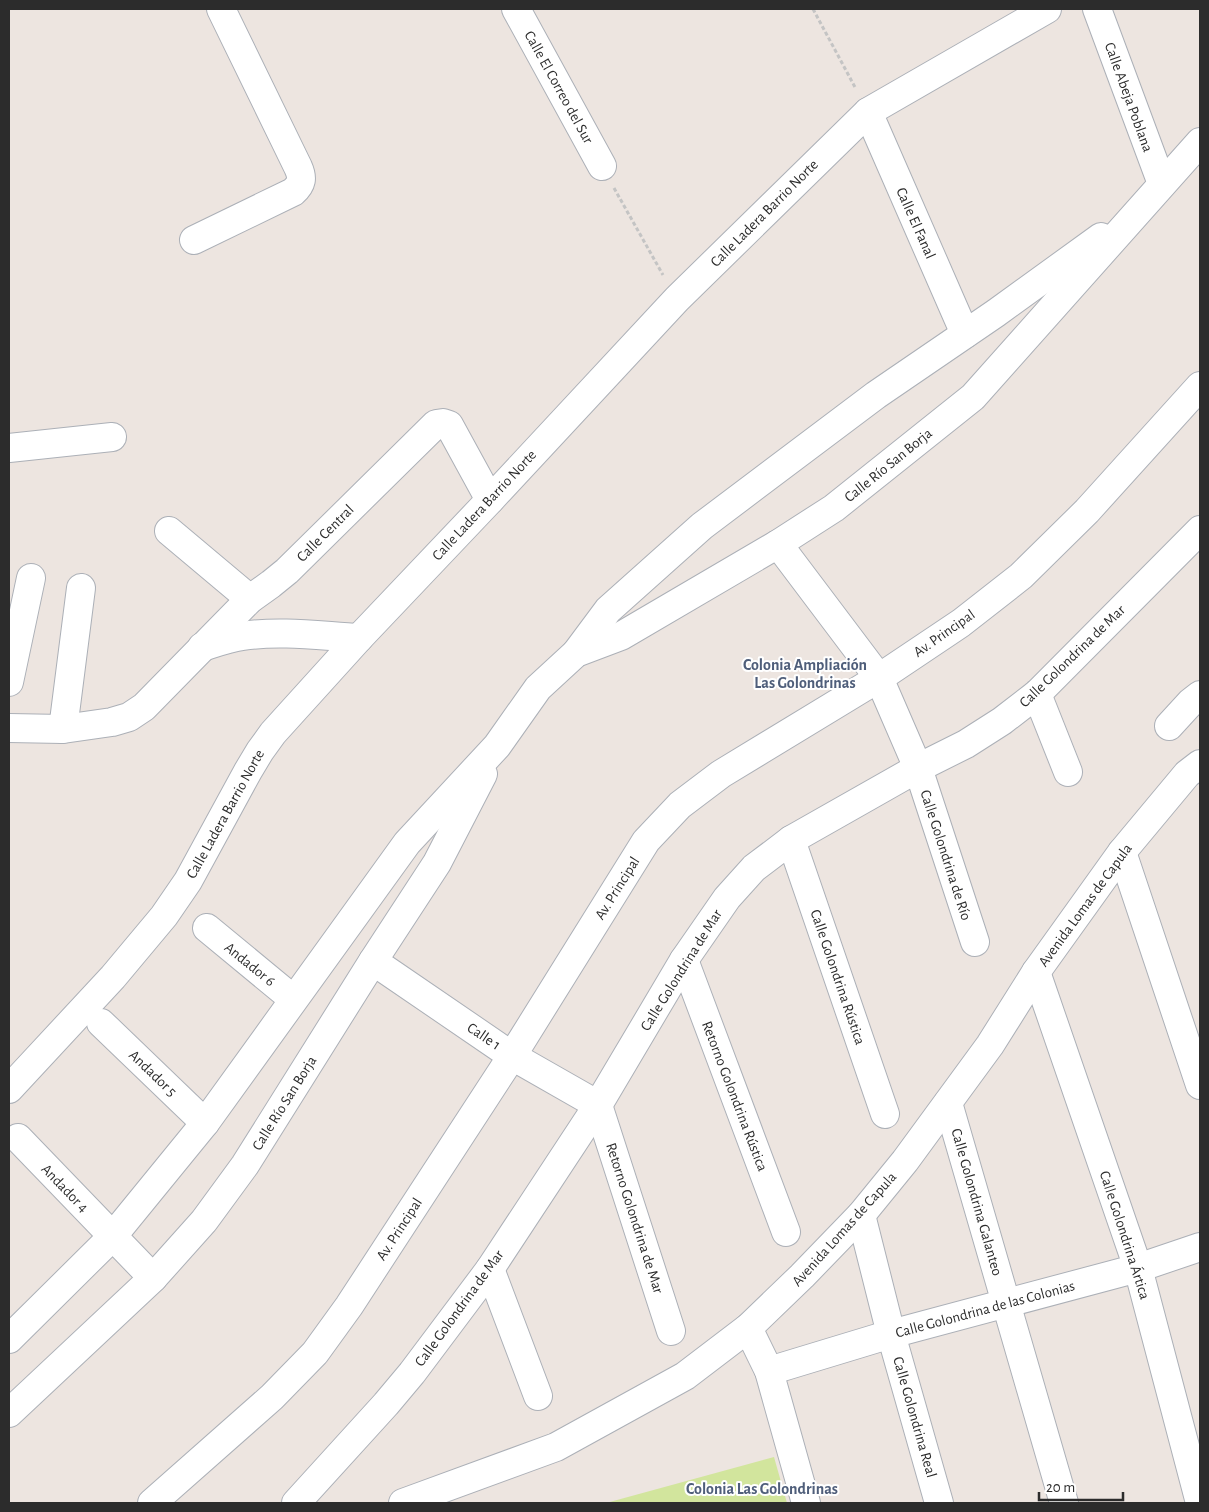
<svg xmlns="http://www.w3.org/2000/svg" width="1209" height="1512" font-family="'Alegreya Sans',sans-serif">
<rect width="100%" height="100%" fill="#ede5e0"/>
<polygon fill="#d2e59d" points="774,1457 787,1503 606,1503"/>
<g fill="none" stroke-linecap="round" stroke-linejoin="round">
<g stroke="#acb0b7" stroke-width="30">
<g id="minor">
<polyline points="516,9 602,166"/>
<polyline points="1097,9 1162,184"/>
<polyline points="868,112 965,334"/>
<path d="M194,240L293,192C302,184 303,178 298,167L221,9"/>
<polyline points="9,448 112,437"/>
<polyline points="169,531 250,599"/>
<polyline points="778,544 879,678 918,768 975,942"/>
<path d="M202,647C215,643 229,638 243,636C281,630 321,636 359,638"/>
<polyline points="576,653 608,610 702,526 876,395 996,313 1101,237"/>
<polyline points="9,682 31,578"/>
<polyline points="1037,694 1068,772"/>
<polyline points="1169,726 1191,702 1200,695"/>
<polyline points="9,728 63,729 112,722 129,717 144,707 250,599 271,584 287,571 436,424 443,423 449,425 490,500"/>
<polyline points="63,729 81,588"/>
<polyline points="791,840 885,1114"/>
<polyline points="1122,852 1200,1085"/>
<polyline points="207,928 293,999"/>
<polyline points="684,960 786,1232"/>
<polyline points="373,961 512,1056 598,1105 671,1331"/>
<polyline points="1036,972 1138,1268 1200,1503"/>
<polyline points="101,1023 205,1123"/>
<polyline points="9,1089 113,977 164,916 188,881 248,771 260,751 273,733 359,638 490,500 677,299 868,112 1047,9"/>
<polyline points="948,1103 1064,1503"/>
<polyline points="18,1138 153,1278"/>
<polyline points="861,1215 891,1334 939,1503"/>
<polyline points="490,1269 538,1396"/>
<polyline points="748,1328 769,1371 806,1503"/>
<polyline points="9,1339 112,1237 205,1123 407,843 497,746 538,688 576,653 621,636 778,544 834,508 973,397 1200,142"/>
<polyline points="769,1371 891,1334 1138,1268 1200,1247"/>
<polyline points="9,1413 153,1278 204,1221 245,1165 373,961 437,863 483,774"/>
<polyline points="152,1503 272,1397 315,1353 349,1306 512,1056 646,841 680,805 721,774 879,678 961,623 1021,576 1087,511 1200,386"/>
<polyline points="296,1503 386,1404 412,1373 490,1269 598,1105 684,960 727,898 754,868 791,840 918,768 966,744 1002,721 1037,694 1200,530"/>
<polyline points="403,1503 556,1447 685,1376 748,1328 802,1276 861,1215 905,1161 990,1045 1036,972 1122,852 1187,774 1200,764"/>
</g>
</g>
<g stroke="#c4c4c4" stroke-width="3" stroke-dasharray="4 2.5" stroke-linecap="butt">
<polyline points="813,9 856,89"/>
<polyline points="614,188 663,275"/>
</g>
<use href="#minor" stroke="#fff" stroke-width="28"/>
</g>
<g text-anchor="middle" stroke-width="4" stroke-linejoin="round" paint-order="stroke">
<g font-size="15" fill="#2c2c2c" stroke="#fff">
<text transform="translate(559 87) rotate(61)" y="5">Calle El Correo del Sur</text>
<text transform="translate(1129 97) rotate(70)" y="5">Calle Abeja Poblana</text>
<text transform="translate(764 213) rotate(-45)" y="5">Calle Ladera Barrio Norte</text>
<text transform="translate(916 223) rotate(66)" y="5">Calle El Fanal</text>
<text transform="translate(888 465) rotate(-39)" y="5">Calle Río San Borja</text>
<text transform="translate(484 505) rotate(-47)" y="5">Calle Ladera Barrio Norte</text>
<text transform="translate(325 533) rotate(-45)" y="5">Calle Central</text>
<text transform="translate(944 633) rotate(-35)" y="5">Av. Principal</text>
<text transform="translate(1072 656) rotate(-44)" y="5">Calle Golondrina de Mar</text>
<text transform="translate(225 814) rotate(-61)" y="5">Calle Ladera Barrio Norte</text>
<text transform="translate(946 855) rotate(72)" y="5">Calle Golondrina de Río</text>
<text transform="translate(617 888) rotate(-58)" y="5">Av. Principal</text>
<text transform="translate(1085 905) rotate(-54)" y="5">Avenida Lomas de Capula</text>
<text transform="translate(250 964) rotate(39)" y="5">Andador 6</text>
<text transform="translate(681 970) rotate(-58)" y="5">Calle Golondrina de Mar</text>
<text transform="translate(838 977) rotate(71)" y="5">Calle Golondrina Rústica</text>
<text transform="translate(484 1036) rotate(34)" y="5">Calle 1</text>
<text transform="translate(153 1073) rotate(44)" y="5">Andador 5</text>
<text transform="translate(735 1096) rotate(69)" y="5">Retorno Golondrina Rústica</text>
<text transform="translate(284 1103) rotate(-58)" y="5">Calle Río San Borja</text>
<text transform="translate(65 1188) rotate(46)" y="5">Andador 4</text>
<text transform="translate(977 1202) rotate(74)" y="5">Calle Golondrina Galanteo</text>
<text transform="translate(635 1218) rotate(72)" y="5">Retorno Golondrina de Mar</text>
<text transform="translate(399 1229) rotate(-57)" y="5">Av. Principal</text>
<text transform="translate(844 1229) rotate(-48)" y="5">Avenida Lomas de Capula</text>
<text transform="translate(1125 1235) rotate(72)" y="5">Calle Golondrina Ártica</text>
<text transform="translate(459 1308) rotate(-54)" y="5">Calle Golondrina de Mar</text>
<text transform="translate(985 1309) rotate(-15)" y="5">Calle Golondrina de las Colonias</text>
<text transform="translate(915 1417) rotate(74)" y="5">Calle Golondrina Real</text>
</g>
<g font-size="16" font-weight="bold" fill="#4f5e7a" stroke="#fff">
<text x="805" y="670">Colonia Ampliación<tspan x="805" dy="18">Las Golondrinas</tspan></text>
<text x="762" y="1494">Colonia Las Golondrinas</text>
</g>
</g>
<rect width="1209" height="1512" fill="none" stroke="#2c2c2c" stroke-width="20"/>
<path d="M1039 1492v8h84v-8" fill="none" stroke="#2c2c2c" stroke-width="2.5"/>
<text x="1046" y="1492" font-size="15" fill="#2c2c2c" stroke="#ffffff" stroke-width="4" paint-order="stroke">20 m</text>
</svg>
